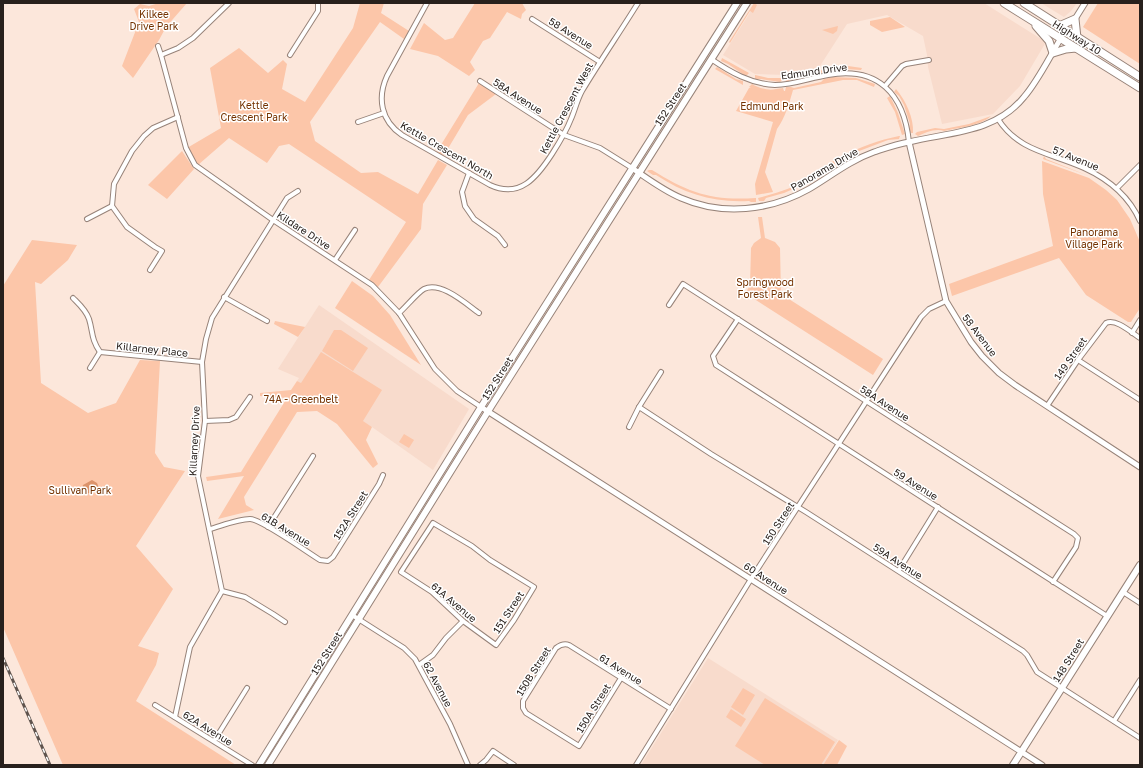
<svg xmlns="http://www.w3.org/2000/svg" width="1143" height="768" font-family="'Golos Text',sans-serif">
<rect width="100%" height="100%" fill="#fce7db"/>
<g fill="#f8dbcc">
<polygon points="756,3 984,3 1046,42 1020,86 993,114 942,124 928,67 927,55 923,36 887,15 847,24 818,69 786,75 755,74 723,55"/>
<polygon points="1041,3 1077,3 1071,11 1064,17"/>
<polygon points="319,305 469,409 433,470 372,427 297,381 299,378 278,369"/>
<polygon points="708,658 838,740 823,765 641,765"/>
</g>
<g fill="#fcc6a9">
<polygon points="159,3 187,3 166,27 159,40 133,78 122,66 139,22 134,9 140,4 149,6"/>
<polygon points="360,3 384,3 381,13 409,31 404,39 380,22 310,122 315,141 361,173 378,172 418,194 438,160 447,165 423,204 421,229 378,287 369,280 406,222 289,144 279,146 267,163 229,138 198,165 187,148 221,128 210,68 239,48 268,73 283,60 287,64 282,89 305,102 353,28"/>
<polygon points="475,3 522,3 526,10 522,14 521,19 507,12 490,38 483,41 470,62 475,70 469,76 438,56 410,49 424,23 445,40 453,38"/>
<polygon points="754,3 757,5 753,13 750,11 730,43 729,42"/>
<polygon points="1098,3 1140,3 1140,64 1083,27"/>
<polygon points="890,17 905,27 882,32 870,25 870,21"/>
<polygon points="838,26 837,31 833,34 822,30"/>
<polygon points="722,58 749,73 746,76 744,75 728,64 721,61"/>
<polygon points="848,66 862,68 861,70 845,69 838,69 831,72 829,69"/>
<polygon points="717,67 736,79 743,81 743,85 715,69"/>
<polygon points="823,70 822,74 818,73 793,79 786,82 785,78"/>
<polygon points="755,75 768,78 783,78 783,80 780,82 761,79 755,79"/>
<path d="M833,77L856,78L875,84L874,87L857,80H843L793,90C789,104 785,118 777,129L765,172L773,192L756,195L755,184L773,122L736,111L749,88H751L749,87L752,84C758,88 769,91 776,89C778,89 781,88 783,88L784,91H785L786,87H791L794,88L821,82L824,79Z"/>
<polygon points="479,83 496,94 468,115 443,157 436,153"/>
<path d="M896,89C906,101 914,118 913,133H911C909,130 909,127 910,124L904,105L899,96L894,92Z"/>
<polygon points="890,96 898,113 905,134 902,135 895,112 887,98"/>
<path d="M991,116C981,126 957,128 944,131C935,128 925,133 918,136L915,134L917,132L935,128L944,129L969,124Z"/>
<path d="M899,136H900L899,139L888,140L854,153L829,167L800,186L784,193L766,198L764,201H759L758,198C773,194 788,190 802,182C815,174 827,164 841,157C860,147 879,140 899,136Z"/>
<polygon points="182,151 194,169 167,199 148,185"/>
<polygon points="1044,156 1046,159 1089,176 1043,159"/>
<polygon points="1042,161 1089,178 1106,190 1117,200 1130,219 1140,242 1140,308 1131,322 1128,322 1086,295 1059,258 952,296 949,284 1053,246 1043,194"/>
<path d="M649,170H652C689,193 712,201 756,198V202H751L749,201C714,203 685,194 656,175H653L647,171Z"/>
<polygon points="758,217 762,217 765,238 775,242 780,248 781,294 883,359 873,375 745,293 750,286 751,248 754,243 761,238"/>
<polygon points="32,240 77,245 68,260 41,284 35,282 41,383 88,413 116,403 140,360 160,361 155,453 164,467 185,471 136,546 173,589 138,646 159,653 156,665 136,701 236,765 63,765 3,627 3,286"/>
<polygon points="352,281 373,296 390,315 421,365 335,308"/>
<polygon points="275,321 305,327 298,337 274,324"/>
<polygon points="334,330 341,330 368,348 353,371 322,351"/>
<polygon points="321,352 382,390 363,421 372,427 366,440 378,464 373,468 337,424 317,411 297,412 244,497 246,505 254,510 218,519 244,476 207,481 206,477 241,472 287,398 260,396 260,393 291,390 297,381 301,383"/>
<polygon points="404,434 414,440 409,448 399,442"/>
<polygon points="743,688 755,695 743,715 731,707"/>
<polygon points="765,698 835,742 821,765 765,765 735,746"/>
<polygon points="731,709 746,719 741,727 726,717"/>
<polygon points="839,740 847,746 837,765 823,765"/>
</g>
<polygon fill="#dc936b" points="92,480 97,483 99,488 96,491 86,494 82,488 83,485"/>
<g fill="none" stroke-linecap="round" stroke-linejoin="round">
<g stroke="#978379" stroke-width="6">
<g id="minor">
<path d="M427,3L387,76C377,98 381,121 402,135L490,185C520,199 537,177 552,154C559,143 566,132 571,119C575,110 577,100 582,91C600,61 620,32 638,3"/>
<polyline points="532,19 600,62"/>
<polyline points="158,46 161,55 186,148 195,165 273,220 372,285 399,313 435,369 457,391 481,407"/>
<polyline points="161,55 178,48 193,38 229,3"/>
<polyline points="290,55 318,11 318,3"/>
<path d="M711,59C730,72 751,84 775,85C793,85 810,78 828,75C878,66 904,94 909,142"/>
<polyline points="480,81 564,135 600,148 632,168"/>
<polyline points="885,86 902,66 906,64 929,60"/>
<path d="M998,119C1019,152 1052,153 1084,168C1108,179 1129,196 1140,221"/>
<polyline points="358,122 384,113"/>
<polyline points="469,173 462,192 465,206 474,219 498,236 505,245"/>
<polyline points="1117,188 1140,165"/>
<polyline points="112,206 114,184 132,151 144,136 153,128 178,117"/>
<polyline points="112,206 127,227 155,247 162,251 150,270"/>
<polyline points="87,219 112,206"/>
<polyline points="335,260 355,230"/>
<polyline points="224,297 267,321"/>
<path d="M73,298C79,304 86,310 89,319C93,332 91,339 100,352L202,362"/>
<polyline points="669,305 683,284 1074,534 1078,538 1076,547 1053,582"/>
<path d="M399,313C405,308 418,292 424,289C441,281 465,303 479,313"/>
<polyline points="738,319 713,356 716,365 1107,616"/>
<polyline points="1132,333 1140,320"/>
<polyline points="1078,360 1140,400"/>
<polyline points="90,368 100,352"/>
<path d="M1047,406L1078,360L1106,323C1116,318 1132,333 1140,338"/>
<polyline points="639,407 711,454 806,512 1023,651 1027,655 1037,672 1140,738"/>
<polyline points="205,421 229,420 236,417 250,397"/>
<polyline points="629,427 639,407 661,372"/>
<polygon points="433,523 472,546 490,560 534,587 514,620 496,645 463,621 432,592 401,572"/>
<polyline points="268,527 313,456"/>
<path d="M210,529C221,526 238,519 250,519C261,519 307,552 320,560L328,561L333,557L379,484L383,475"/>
<polyline points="899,570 938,507"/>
<polyline points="222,591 245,597 273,614 285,622"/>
<polyline points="1123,592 1140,603"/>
<polyline points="352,615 404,648 415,659 450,724 468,765"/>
<polyline points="419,665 433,655 446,638 463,621"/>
<path d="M621,678L579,746L526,713L523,708V701L556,648C560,645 564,643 569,645L671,709"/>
<polyline points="155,705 252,765"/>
<polyline points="175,717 190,647 222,591 198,476 205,421 202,362 206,339 212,318 287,198 298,191"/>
<polyline points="1114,721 1140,680"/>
<polyline points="214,741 247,688"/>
<polyline points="480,765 486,760 493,751 514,765"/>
<polyline points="636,765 751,579 921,317 929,309 946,301"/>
</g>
</g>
<g stroke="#978379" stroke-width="7">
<g id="tertiary">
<polyline points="1075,19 1085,3"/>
<polyline points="909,142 946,301 971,342 982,356 999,373 1015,385 1140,467"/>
<path d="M632,168C648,179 664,191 681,198C722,216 770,211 809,189C831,176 849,161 874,152C886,148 897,144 909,142C950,132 995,133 1024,97C1038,81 1050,56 1061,38"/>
<polyline points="481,407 1042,765"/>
</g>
</g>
<g stroke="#978379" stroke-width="8">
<g id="secondary">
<polyline points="259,765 481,407 737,3"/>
<polyline points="268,765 492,405 747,3"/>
<polyline points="1013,765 1140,565"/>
</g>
</g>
<g stroke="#978379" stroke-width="9">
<g id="trunk">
<polyline points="1004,3 1140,88"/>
<polyline points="1024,3 1140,77"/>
<polyline points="1036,26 1049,41 1053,53 1066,49 1076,48"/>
<polyline points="1059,26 1075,19 1077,38"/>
</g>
</g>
<use href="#minor" stroke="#fff" stroke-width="4"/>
<use href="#tertiary" stroke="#fff" stroke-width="5"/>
<use href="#secondary" stroke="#fff" stroke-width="6"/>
<use href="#trunk" stroke="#fff" stroke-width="7"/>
<g stroke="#5e534d" stroke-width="3">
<polyline id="rail" points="3,658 50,765"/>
</g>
<use href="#rail" stroke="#fff" stroke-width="1.5" stroke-dasharray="4.5" stroke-linecap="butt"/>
</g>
<g text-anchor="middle" stroke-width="3" stroke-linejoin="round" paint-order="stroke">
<g font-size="10" fill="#743200" stroke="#fff">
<text x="154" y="18">Kilkee<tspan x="154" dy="12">Drive Park</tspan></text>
<text x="254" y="109">Kettle<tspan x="254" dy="12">Crescent Park</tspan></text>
<text x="772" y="110">Edmund Park</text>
<text x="1094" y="236">Panorama<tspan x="1094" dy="12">Village Park</tspan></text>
<text x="765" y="286">Springwood<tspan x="765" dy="12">Forest Park</tspan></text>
<text x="301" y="403">74A - Greenbelt</text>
<text x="80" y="494">Sullivan Park</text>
</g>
<g font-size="10" fill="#28201c" stroke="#fff">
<text transform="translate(571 33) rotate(32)" y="4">58 Avenue</text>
<text transform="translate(1077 37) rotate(32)" y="4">Highway 10</text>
<text transform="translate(814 71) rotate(-8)" y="4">Edmund Drive</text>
<text transform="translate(518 96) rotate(33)" y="4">58A Avenue</text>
<text transform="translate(670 104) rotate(-57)" y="4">152 Street</text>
<text transform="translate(566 108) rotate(-62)" y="4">Kettle Crescent West</text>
<text transform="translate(447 150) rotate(30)" y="4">Kettle Crescent North</text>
<text transform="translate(1076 158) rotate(22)" y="4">57 Avenue</text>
<text transform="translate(824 169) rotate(-30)" y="4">Panorama Drive</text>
<text transform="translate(304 230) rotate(33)" y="4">Kildare Drive</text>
<text transform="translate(980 335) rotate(53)" y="4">58 Avenue</text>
<text transform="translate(152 349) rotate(6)" y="4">Killarney Place</text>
<text transform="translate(1070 358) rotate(-55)" y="4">149 Street</text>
<text transform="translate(497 378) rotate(-58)" y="4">152 Street</text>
<text transform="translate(885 403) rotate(33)" y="4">58A Avenue</text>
<text transform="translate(194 441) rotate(-87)" y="4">Killarney Drive</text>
<text transform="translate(916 484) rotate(32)" y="4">59 Avenue</text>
<text transform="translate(350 515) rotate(-58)" y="4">152A Street</text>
<text transform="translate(778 523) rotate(-57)" y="4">150 Street</text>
<text transform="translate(286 529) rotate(31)" y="4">61B Avenue</text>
<text transform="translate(898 561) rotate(33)" y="4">59A Avenue</text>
<text transform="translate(766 578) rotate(33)" y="4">60 Avenue</text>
<text transform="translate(454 602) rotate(40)" y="4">61A Avenue</text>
<text transform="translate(508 612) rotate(-57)" y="4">151 Street</text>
<text transform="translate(326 653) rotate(-58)" y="4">152 Street</text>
<text transform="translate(1068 660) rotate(-58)" y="4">148 Street</text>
<text transform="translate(621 669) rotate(32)" y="4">61 Avenue</text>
<text transform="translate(533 671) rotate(-58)" y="4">150B Street</text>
<text transform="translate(438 684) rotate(62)" y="4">62 Avenue</text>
<text transform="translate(593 708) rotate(-58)" y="4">150A Street</text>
<text transform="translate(208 728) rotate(32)" y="4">62A Avenue</text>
</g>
</g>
<rect width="1143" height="768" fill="none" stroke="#28201c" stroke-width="8"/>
</svg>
